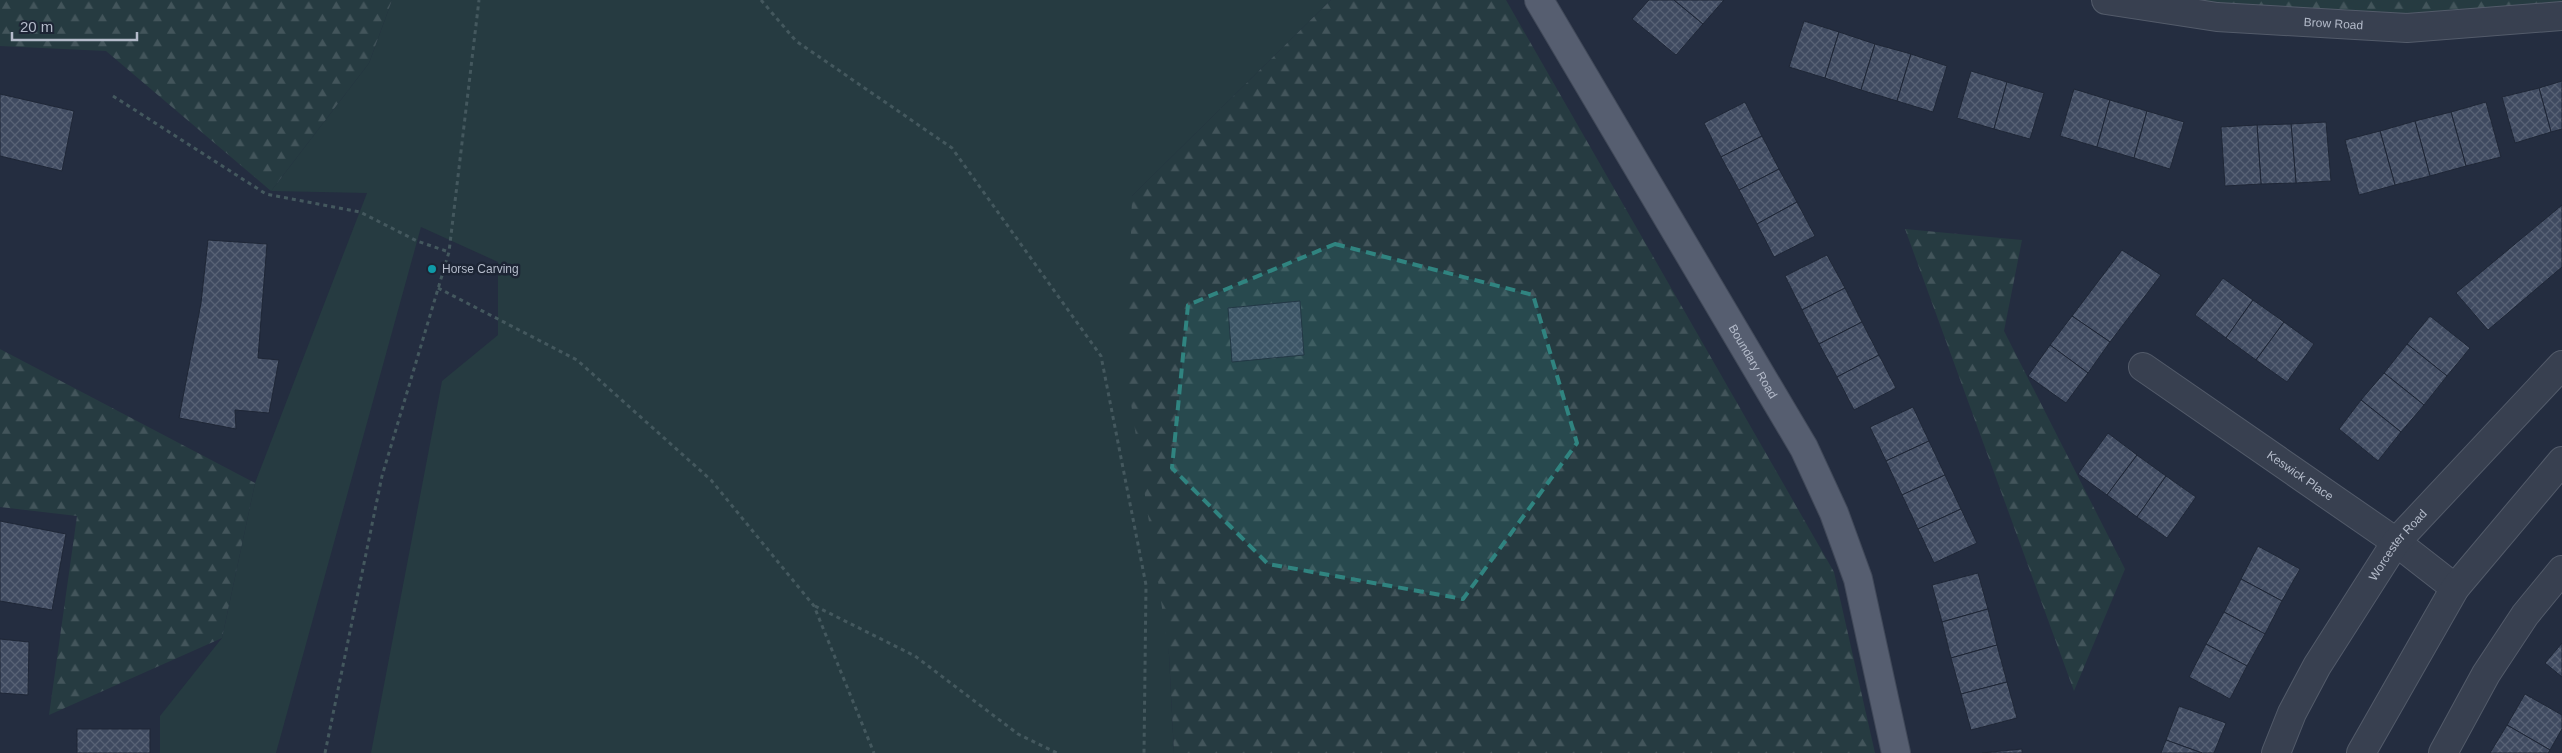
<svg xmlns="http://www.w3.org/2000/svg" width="2562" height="753" font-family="Helvetica,sans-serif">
<defs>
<pattern id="forest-firs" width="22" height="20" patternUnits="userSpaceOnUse" patternTransform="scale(1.25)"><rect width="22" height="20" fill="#263b41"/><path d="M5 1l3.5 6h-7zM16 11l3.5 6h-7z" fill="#43555b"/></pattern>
<pattern id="building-cross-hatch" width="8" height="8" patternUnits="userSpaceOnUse" patternTransform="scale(1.25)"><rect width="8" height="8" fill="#3f4a60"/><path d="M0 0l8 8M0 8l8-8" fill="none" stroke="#586275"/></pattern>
</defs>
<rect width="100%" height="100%" fill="#242d40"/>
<polygon fill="#263b41" points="392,0 1331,0 1132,196 1169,654 1174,753 371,753 442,381 498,335 498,262 421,227 276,753 160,753 160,716 222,638 255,483 367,193 271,191 369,63"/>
<g fill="url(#forest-firs)">
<polygon points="0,0 392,0 369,63 271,191 106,51 0,46"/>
<polygon points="1331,0 1506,0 1834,572 1875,753 1174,753 1169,654 1127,377 1132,196"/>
<polygon points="2106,0 2562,0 2562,16 2407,28"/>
<polygon points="1905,229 2022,240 2004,331 2125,569 2074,691"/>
<polygon points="0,349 255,483 222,638 49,715 77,516 0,507"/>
</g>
<g fill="url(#building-cross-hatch)" stroke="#1f2737">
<polygon points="1649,0 1674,0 1703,24 1676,55 1632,19"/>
<polygon points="1674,0 1724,0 1703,24"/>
<polygon points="1804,21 1839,32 1825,78 1789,67"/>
<polygon points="1839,32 1875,44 1861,90 1825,78"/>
<polygon points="1875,44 1911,54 1897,101 1861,90"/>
<polygon points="1911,54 1947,66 1933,112 1897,101"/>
<polygon points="1971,71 2007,82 1994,129 1957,118"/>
<polygon points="2562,81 2562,129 2551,132 2539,88"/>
<polygon points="2007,82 2044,93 2030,139 1994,129"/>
<polygon points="2539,88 2551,132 2515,143 2502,97"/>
<polygon points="2074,89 2110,100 2097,147 2060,136"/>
<polygon points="0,94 74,111 62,171 0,156"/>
<polygon points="2110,100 2147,111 2134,158 2097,147"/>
<polygon points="1745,102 1762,136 1721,157 1704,123"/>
<polygon points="2486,102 2501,157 2466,166 2451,112"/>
<polygon points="2147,111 2184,122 2170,169 2134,158"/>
<polygon points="2451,112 2466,166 2430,176 2415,121"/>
<polygon points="2415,121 2430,176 2395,185 2380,131"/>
<polygon points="2326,122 2331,181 2296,183 2291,124"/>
<polygon points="2291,124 2296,183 2261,184 2257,125"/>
<polygon points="2257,125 2261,184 2225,186 2221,127"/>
<polygon points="2380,131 2395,185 2359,195 2345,140"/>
<polygon points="1762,136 1779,169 1739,190 1721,157"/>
<polygon points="1779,169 1797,202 1757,224 1739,190"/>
<polygon points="1797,202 1815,236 1774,257 1757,224"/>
<polygon points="2562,205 2562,267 2488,330 2456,293"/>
<polygon points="208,240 267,244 258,358 279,360 269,413 235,410 236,429 179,418 201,303"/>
<polygon points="2122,250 2161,275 2110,342 2072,316"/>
<polygon points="1827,255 1845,288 1802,310 1785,276"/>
<polygon points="2223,278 2253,300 2226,338 2195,315"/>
<polygon points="1845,288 1862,322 1819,344 1802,310"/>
<polygon points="2253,300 2284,322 2256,360 2226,338"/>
<polygon points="1300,301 1304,355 1232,362 1228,308"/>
<polygon points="2072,316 2110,342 2088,373 2050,345"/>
<polygon points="2430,316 2470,348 2447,376 2407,344"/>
<polygon points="1862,322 1879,355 1837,377 1819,344"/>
<polygon points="2284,322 2314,344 2287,382 2256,360"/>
<polygon points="2407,344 2447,376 2424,405 2384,373"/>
<polygon points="2050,345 2088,373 2066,403 2028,376"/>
<polygon points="1879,355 1896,388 1854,410 1837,377"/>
<polygon points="2384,373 2424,405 2401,432 2361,400"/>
<polygon points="2361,400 2401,432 2378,461 2339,429"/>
<polygon points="1913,407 1929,441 1886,461 1870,427"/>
<polygon points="2108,433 2137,455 2107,495 2078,474"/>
<polygon points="1929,441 1945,475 1902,495 1886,461"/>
<polygon points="2137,455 2166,476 2137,517 2107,495"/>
<polygon points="1945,475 1961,509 1918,529 1902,495"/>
<polygon points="2166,476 2196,497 2167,538 2137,517"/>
<polygon points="1961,509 1977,543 1934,563 1918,529"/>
<polygon points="0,521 66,534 52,610 0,601"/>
<polygon points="2258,546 2300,569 2282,601 2241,579"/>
<polygon points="1978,573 1988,609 1942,622 1932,585"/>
<polygon points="2241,579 2282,601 2265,634 2224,612"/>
<polygon points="1988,609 1997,645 1951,658 1942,622"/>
<polygon points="2224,612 2265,634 2247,666 2206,644"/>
<polygon points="0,639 29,642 28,695 0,693"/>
<polygon points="2562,643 2562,677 2545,663"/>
<polygon points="2206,644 2247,666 2230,699 2189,677"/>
<polygon points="1997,645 2007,682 1961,694 1951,658"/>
<polygon points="2007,682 2017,718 1971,730 1961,694"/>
<polygon points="2525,694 2562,715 2562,729 2550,750 2507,725"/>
<polygon points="2179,706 2226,723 2214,753 2202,753 2166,740"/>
<polygon points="2507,725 2550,750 2548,753 2490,753"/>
<rect x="77" y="729" width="73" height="24"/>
<polygon points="2166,740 2202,753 2161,753"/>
<polygon points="2022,749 2022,753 1982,753"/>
</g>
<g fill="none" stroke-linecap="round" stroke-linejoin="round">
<g stroke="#535b6a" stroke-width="30">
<g id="minor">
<path id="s1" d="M2106,0L2217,17L2407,28L2562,16"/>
<path id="s2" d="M2143,367L2396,542L2455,588"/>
<path id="s3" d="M2276,753L2292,713L2317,666L2396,542L2562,365"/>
<polyline points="2361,753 2455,588 2562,461"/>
<polyline points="2443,753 2486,674 2525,615 2562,570"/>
</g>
</g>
<g stroke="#414959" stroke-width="30">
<g id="major">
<path id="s4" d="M1539,0L1804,448L1834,513L1858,579L1896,753"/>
</g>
</g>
<g stroke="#44585e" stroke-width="3" stroke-dasharray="4 4" stroke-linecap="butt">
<polyline points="761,0 796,41 952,148 1101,356 1146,585 1144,753"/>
<polyline points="113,96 266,194 360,212 417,241 449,252"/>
<polyline points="438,288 577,360 711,480 814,606 874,753"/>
<polyline points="815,606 915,656 1018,734 1057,753"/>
<polyline points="325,753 382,476 449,252 479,0"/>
</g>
<use href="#minor" stroke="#384050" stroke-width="28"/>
<use href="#major" stroke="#565e70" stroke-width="28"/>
</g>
<path fill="#308480" fill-opacity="0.2" stroke="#308480" stroke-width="4" stroke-dasharray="10 6" stroke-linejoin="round" d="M1335,244L1533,295L1577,443L1463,599L1268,564L1172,468L1188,305Z"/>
<circle fill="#0f9aa8" stroke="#1d2535" stroke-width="2" cx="432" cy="269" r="5"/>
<g text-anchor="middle" stroke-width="5" stroke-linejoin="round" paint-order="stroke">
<g font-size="12" fill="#b4bbca" stroke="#1d2535">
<text dy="4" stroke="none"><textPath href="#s1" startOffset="229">Brow Road</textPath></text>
<text dy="4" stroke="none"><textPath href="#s4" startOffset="420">Boundary Road</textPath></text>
<text dy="4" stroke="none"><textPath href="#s2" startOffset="191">Keswick Place</textPath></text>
<text dy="4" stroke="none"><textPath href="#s3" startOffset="242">Worcester Road</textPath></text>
</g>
<g font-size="12" fill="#b4bbca" stroke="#1d2535" text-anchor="start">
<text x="442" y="273">Horse Carving</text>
</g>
</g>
<path d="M12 32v8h125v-8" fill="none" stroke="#b4bbca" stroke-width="2.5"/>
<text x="20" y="32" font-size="15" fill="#b4bbca" stroke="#1d2535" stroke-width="4" paint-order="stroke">20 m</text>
</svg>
